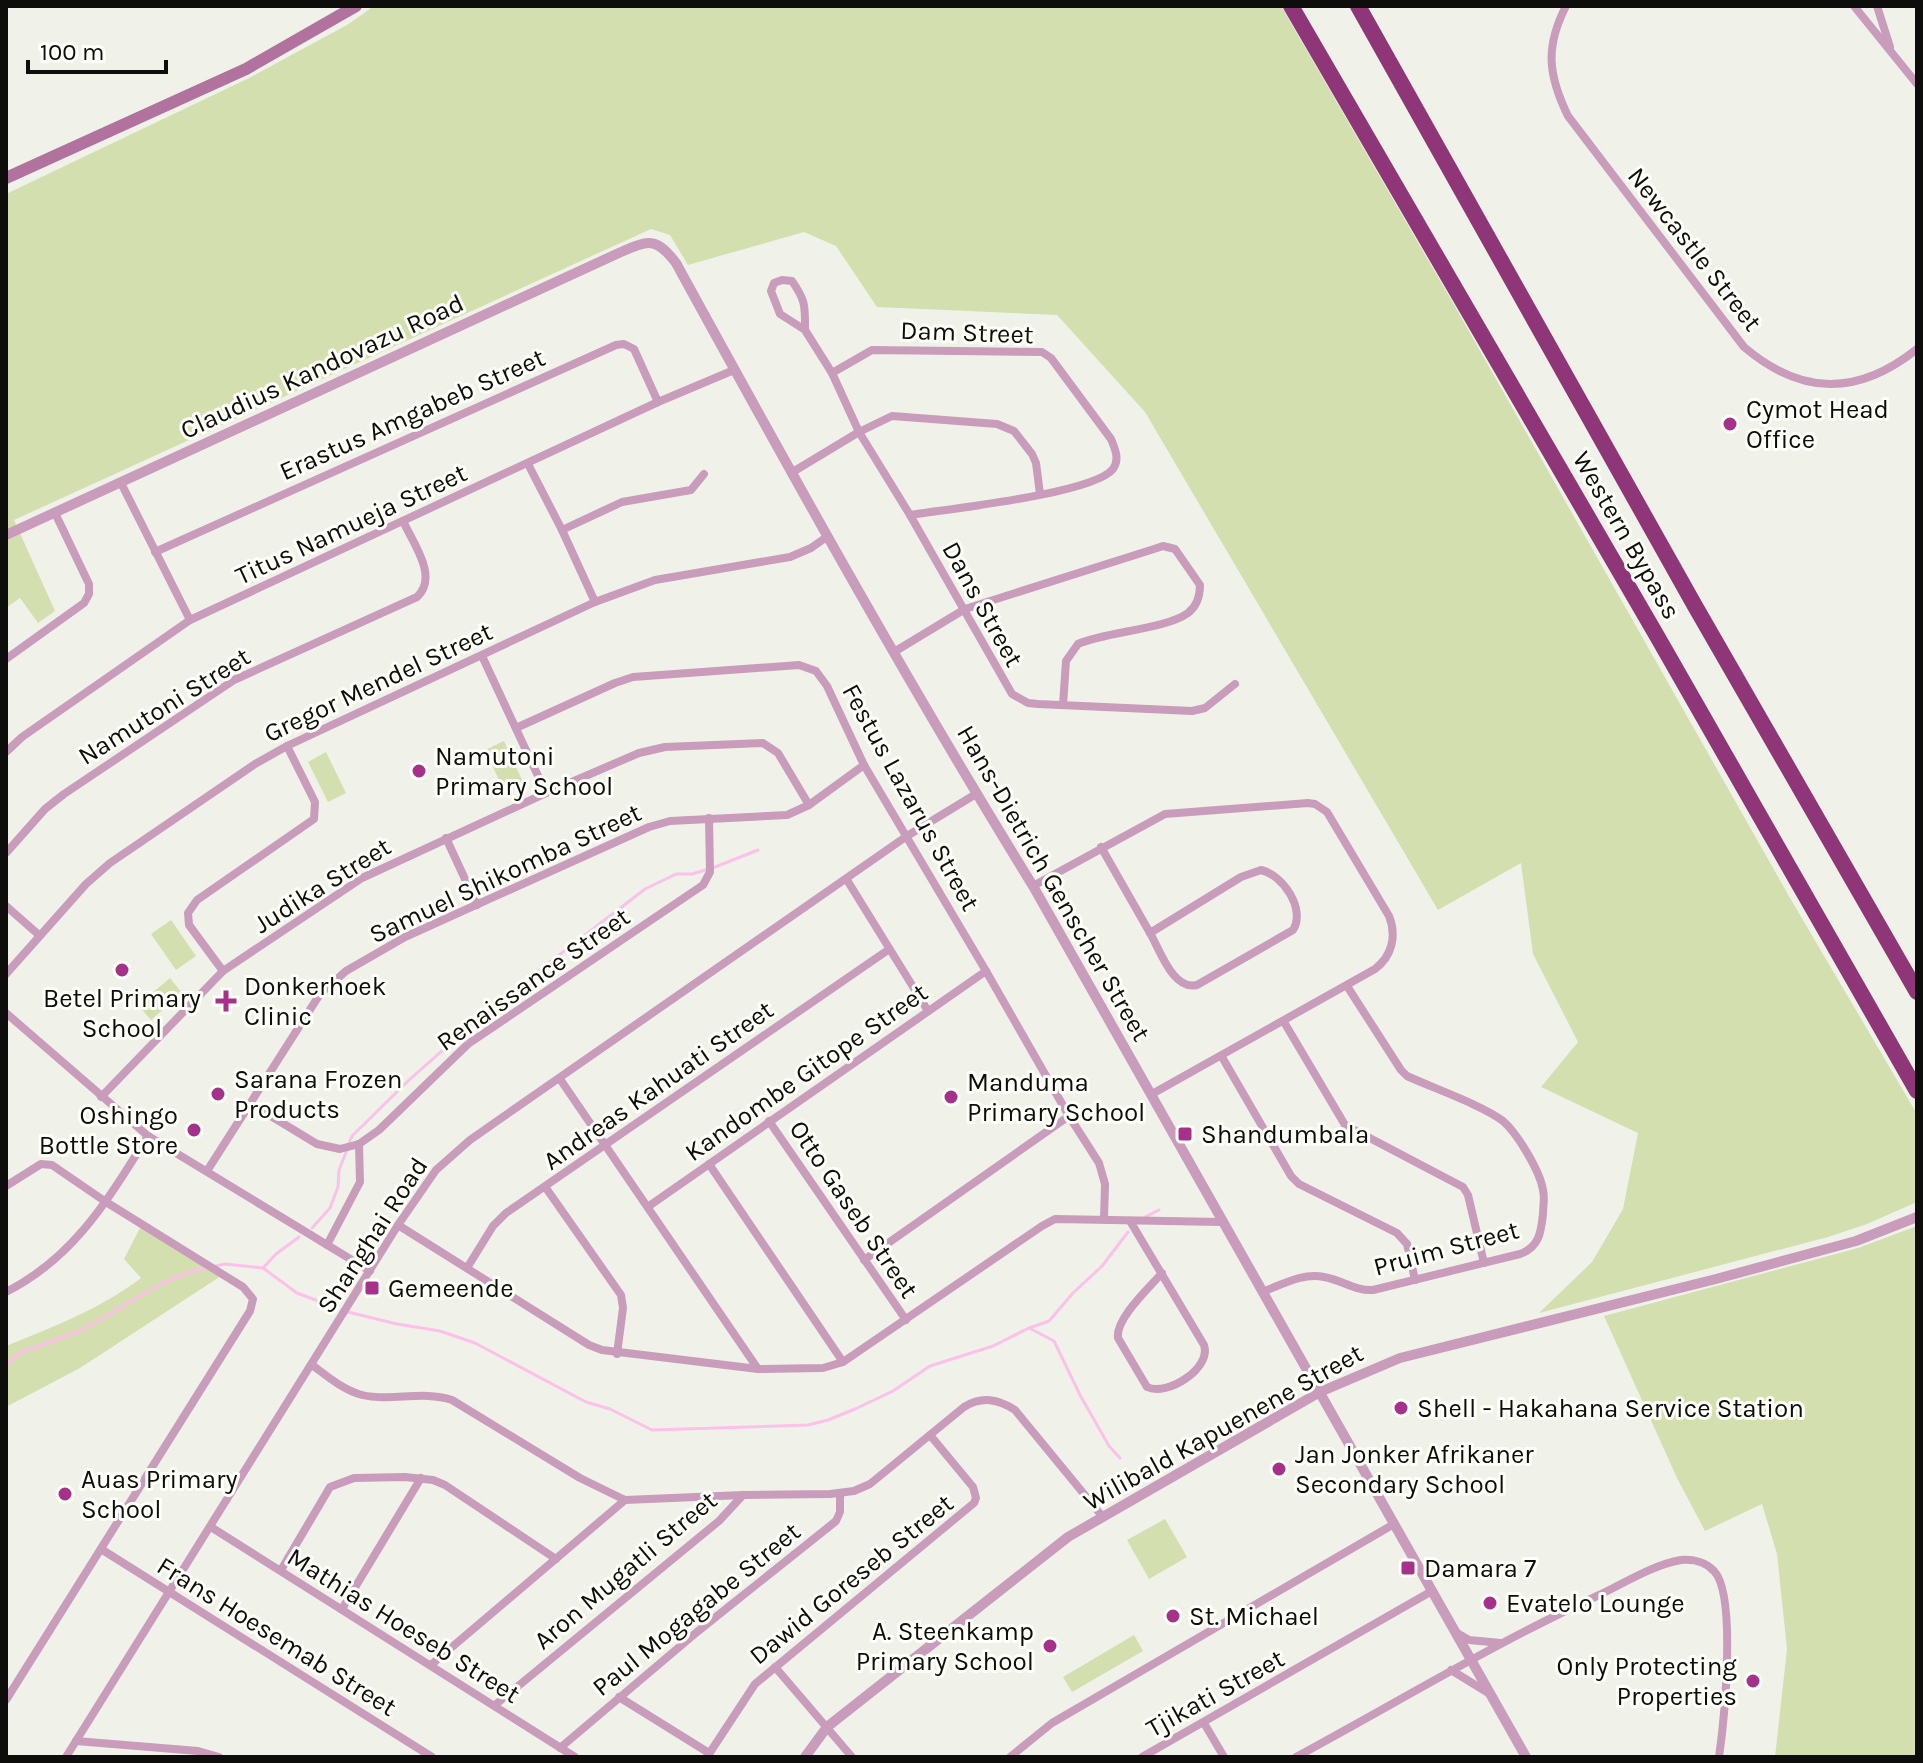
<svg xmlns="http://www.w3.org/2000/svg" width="1923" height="1763" font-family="Karla,sans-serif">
<rect width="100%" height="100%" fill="#f0f2ea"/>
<g fill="#d3dfaf">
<polygon points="374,6 1281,6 1453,303 1790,898 1917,1114 1917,1202 1867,1224 1828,1237 1539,1313 1592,1262 1623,1209 1638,1133 1541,1087 1578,1042 1533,954 1521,863 1438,910 1145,412 1057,315 877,307 836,246 804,232 688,265 670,235 651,229 14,520 55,611 38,623 20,598 6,608 6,194 249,78 347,25"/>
<polygon points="504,741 523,782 504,791 485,750"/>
<polygon points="326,752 346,793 328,802 308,762"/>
<polygon points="171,920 196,956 176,970 151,934"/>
<polygon points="170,978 182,993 151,1020 138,1005"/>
<path d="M142,1224L224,1274L80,1368L6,1407V1346C53,1327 100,1309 141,1278L124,1259Z"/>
<polygon points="1917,1226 1917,1757 1775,1757 1787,1649 1777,1554 1762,1504 1705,1531 1677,1478 1604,1316 1858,1248"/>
<polygon points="1165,1519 1187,1557 1149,1579 1127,1540"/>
<polygon points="1134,1635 1143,1651 1072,1692 1063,1677"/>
</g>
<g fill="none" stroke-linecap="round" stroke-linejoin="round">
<g stroke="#fcc0e9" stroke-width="3">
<polyline points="349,1143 352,1136 409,1080 495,1004 645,889 676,874 692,874 715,867 758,850"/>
<polyline points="1145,1217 1159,1210"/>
<polyline points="312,1228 330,1208 338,1187 339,1170 347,1150"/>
<polyline points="263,1268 276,1254 299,1237"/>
<polyline points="348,1312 397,1324 440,1331 475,1343 586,1402 610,1409 652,1430 808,1425 828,1420 855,1409 893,1391 930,1366 993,1346 1029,1328 1049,1321 1073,1293 1102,1266 1128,1232"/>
<polyline points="1029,1328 1054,1341 1080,1395 1109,1446 1120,1458"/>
<polyline points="6,1365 20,1353 82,1330 161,1284 190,1272 225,1264 263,1268 297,1293 337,1308"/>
</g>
<g stroke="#c89cba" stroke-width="8">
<path d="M1566,6C1545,47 1548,75 1568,116L1744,347C1802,396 1858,396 1917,349"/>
<polyline points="1854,6 1917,84"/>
<polyline points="1877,6 1890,47"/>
<path d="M805,330C805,306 806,301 792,281L782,280L774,283L771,291L780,314L805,330L832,373L859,432L910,515L1012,694L1028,703L1038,704L1192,711L1205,708L1235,684"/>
<path d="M832,373L872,350L1042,352L1051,358L1111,439C1115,449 1120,459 1113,469C1093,494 947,509 910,515"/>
<polyline points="528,464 562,530 595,602"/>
<polyline points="791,473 859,432 892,416 997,424 1014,431 1032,454 1036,463 1040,494"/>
<polyline points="121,483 190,620"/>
<polyline points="562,530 622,502 691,490 704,474"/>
<polyline points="155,552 616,345 624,344 634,349 658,402"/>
<path d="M894,652L965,609L1154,549L1163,546L1175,549L1200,585C1200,596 1197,606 1188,613C1164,630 1107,631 1078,644L1066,661L1063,705"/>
<polyline points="482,656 546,793"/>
<polyline points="6,659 84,603 89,594 89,584 55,513"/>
<polyline points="516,728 615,683 633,677 799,665 816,671 827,686 864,765 986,971 1069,1116 1099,1163 1105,1184 1104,1219"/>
<polyline points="6,752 22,737 190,620 658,402 734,370"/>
<polyline points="446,838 477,905"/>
<polyline points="1101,847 1150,933"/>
<path d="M6,853L45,809L64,794L234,680L417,597C439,577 413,543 403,521"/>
<path d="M1261,870C1283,875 1306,909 1293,930L1197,985C1173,991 1160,950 1150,933L1241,877Z"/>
<polyline points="847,880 928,1011"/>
<path d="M1033,886L1165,814L1308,803L1315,804L1327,812L1389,916C1397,936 1392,956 1375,969L1152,1094"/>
<polyline points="6,906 39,935"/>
<polyline points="223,971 189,925 188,913 197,900 314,819 315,802 287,746"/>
<polyline points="6,974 86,884 110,863 255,764 287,746 595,602 655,580 790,557 811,548 828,536"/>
<polyline points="6,1013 148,1136 370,1271"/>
<polyline points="1284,1022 1345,1125 1463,1187 1468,1195 1484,1263"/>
<polyline points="1222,1057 1291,1176 1299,1184 1397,1233 1407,1244 1415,1280"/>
<polyline points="560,1079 758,1369"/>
<polyline points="101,1097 223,971 362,878 546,793 639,753 665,747 763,743 778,753 809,805"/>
<polyline points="251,1104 317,1144 340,1149 359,1144 379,1130 468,1044 703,885 710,872 709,818"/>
<polyline points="769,1121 906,1320"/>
<polyline points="709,1164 843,1362"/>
<polyline points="207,1171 320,994 346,971 405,937 649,827 670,821 787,815 809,805 864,765"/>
<polyline points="6,1186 41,1164 52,1165 106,1202 243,1287 253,1299 250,1311 6,1700"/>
<polyline points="546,1188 621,1295 623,1308 617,1354"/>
<polyline points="649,1206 986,971"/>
<path d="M1130,1221L1204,1345C1212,1368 1167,1397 1147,1387L1118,1338C1115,1319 1149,1288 1162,1273"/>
<polyline points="398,1225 589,1345 602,1350 758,1369 823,1368 843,1362 1042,1226 1055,1219 1222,1222"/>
<polyline points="327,1245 360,1182 359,1144"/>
<polyline points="864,1260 1069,1116"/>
<polyline points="467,1268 493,1226 506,1213 888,950"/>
<path d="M6,1292C75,1257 108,1199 148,1136"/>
<path d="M1262,1292C1281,1285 1303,1272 1324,1277C1342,1280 1355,1291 1373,1290L1520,1254C1539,1247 1541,1233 1543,1214C1543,1206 1545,1198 1543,1190C1540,1171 1517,1133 1503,1121C1482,1105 1433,1088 1407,1076L1401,1070L1347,986"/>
<path d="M312,1365C327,1376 343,1390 362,1395C391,1402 422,1390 452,1400L580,1478L625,1500L743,1495L830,1494L854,1491L870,1484L964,1407C982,1396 998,1399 1015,1410L1102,1516"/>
<polyline points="211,1527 575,1757"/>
<polyline points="101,1549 432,1757"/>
<polyline points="281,1570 330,1487 354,1478 405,1477 433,1480 445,1485 556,1559"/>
<polyline points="342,1609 421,1478"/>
<polyline points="1457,1633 1469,1640 1501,1643"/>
<polyline points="432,1664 625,1500"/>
<polyline points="775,1667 852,1757"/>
<polyline points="1451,1670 1490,1694"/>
<polyline points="619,1697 709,1753"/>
<polyline points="495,1705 719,1521 743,1495"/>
<polyline points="1204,1723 1224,1757"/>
<polyline points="76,1741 198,1751 219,1757"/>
<polyline points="560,1748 697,1632 836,1521 840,1512 840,1493"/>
<polyline points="66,1757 398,1225 436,1170 470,1140 500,1119 907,836 976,794"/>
<polyline points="707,1757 755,1684 974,1503 976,1498 973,1487 930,1435"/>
<polyline points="1010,1757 1052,1723 1394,1524"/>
<polyline points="1142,1757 1432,1591"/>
<path d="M1296,1757C1396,1703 1493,1644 1597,1596C1623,1584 1652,1565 1681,1560C1693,1559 1706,1562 1714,1571C1737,1595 1724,1722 1719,1757"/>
</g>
<g stroke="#c89cba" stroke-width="10">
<path d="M6,535L621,252C649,240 656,237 676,263C791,473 907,682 1033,886L1526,1757"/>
<polyline points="805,1757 827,1727 1068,1537 1320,1392 1400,1358 1716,1279 1856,1241 1917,1217"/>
</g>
<polyline stroke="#b1729e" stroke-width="12" points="6,178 246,69 356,6"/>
<g stroke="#8f3679" stroke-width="16">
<polyline points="1291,6 1657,636 1917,1091"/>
<polyline points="1358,6 1695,606 1917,992"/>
</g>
</g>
<g fill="#a6318b" stroke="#fdfff8" stroke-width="3">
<circle cx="1730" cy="424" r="8"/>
<circle cx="419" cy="771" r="8"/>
<circle cx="122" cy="970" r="8"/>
<path d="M222 989h8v8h8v8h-8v8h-8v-8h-8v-8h8z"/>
<circle cx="218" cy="1094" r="8"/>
<circle cx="951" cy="1097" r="8"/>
<circle cx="194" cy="1130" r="8"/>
<rect x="1177" y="1126" width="16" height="16" rx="4"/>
<rect x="364" y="1280" width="16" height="16" rx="4"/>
<circle cx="1401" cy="1408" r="8"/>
<circle cx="1279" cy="1469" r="8"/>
<circle cx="65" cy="1494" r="8"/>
<rect x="1400" y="1560" width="16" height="16" rx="4"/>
<circle cx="1490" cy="1603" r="8"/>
<circle cx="1173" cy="1616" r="8"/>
<circle cx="1050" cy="1646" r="8"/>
<circle cx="1753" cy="1681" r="8"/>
</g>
<g text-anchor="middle" stroke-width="6" stroke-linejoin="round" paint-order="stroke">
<g font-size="26" fill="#0d0e0b" stroke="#fdfff8">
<text transform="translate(1695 249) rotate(52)" y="9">Newcastle Street</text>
<text transform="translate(967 332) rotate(2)" y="9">Dam Street</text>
<text transform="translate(322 366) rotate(-25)" y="9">Claudius Kandovazu Road</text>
<text transform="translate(412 414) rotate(-24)" y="9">Erastus Amgabeb Street</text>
<text transform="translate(351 524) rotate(-25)" y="9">Titus Namueja Street</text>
<text transform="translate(1627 535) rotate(60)" y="9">Western Bypass</text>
<text transform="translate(983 604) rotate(61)" y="9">Dans Street</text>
<text transform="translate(378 682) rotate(-25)" y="9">Gregor Mendel Street</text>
<text transform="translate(164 706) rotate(-32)" y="9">Namutoni Street</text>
<text transform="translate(911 797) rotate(61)" y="9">Festus Lazarus Street</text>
<text transform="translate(505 873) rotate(-25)" y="9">Samuel Shikomba Street</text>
<text transform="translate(1054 883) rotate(60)" y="9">Hans-Dietrich Genscher Street</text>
<text transform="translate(322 885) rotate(-32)" y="9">Judika Street</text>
<text transform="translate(533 979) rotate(-35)" y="9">Renaissance Street</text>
<text transform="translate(806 1072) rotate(-35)" y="9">Kandombe Gitope Street</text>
<text transform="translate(658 1085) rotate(-35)" y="9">Andreas Kahuati Street</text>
<text transform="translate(854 1209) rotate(56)" y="9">Otto Gaseb Street</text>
<text transform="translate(372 1235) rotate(-57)" y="9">Shanghai Road</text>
<text transform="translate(1446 1248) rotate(-15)" y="9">Pruim Street</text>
<text transform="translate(1223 1427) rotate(-29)" y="9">Wilibald Kapuenene Street</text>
<text transform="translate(625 1570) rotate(-40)" y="9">Aron Mugatli Street</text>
<text transform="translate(851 1579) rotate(-39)" y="9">Dawid Goreseb Street</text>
<text transform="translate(696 1609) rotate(-39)" y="9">Paul Mogagabe Street</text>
<text transform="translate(404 1625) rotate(32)" y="9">Mathias Hoeseb Street</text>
<text transform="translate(277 1636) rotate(32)" y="9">Frans Hoesemab Street</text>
<text transform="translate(1215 1693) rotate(-29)" y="9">Tjikati Street</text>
</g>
<g font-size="26" fill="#0d0e0b" stroke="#fdfff8" text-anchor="start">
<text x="1746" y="418">Cymot Head<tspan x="1746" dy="30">Office</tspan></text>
<text x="435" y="765">Namutoni<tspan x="435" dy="30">Primary School</tspan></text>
<text x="244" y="995">Donkerhoek<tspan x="244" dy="30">Clinic</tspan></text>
<text x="122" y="1007" text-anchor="middle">Betel Primary<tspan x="122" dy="30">School</tspan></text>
<text x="234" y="1088">Sarana Frozen<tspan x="234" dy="30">Products</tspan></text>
<text x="967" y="1091">Manduma<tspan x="967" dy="30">Primary School</tspan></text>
<text x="178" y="1124" text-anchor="end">Oshingo<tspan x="178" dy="30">Bottle Store</tspan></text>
<text x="1201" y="1143">Shandumbala</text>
<text x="388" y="1297">Gemeende</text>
<text x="1417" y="1417">Shell - Hakahana Service Station</text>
<text x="1295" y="1463">Jan Jonker Afrikaner<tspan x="1295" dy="30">Secondary School</tspan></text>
<text x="81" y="1488">Auas Primary<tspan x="81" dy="30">School</tspan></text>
<text x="1424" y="1577">Damara 7</text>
<text x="1506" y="1612">Evatelo Lounge</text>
<text x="1189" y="1625">St. Michael</text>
<text x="1034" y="1640" text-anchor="end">A. Steenkamp<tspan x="1034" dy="30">Primary School</tspan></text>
<text x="1737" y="1675" text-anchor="end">Only Protecting<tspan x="1737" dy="30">Properties</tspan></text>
</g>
</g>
<rect width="1923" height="1763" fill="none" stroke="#0d0e0b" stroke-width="16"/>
<path d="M28 60v12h138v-12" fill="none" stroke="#0d0e0b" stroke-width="4"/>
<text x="40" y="60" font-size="24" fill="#0d0e0b" stroke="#fdfff8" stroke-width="6" paint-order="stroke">100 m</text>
</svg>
